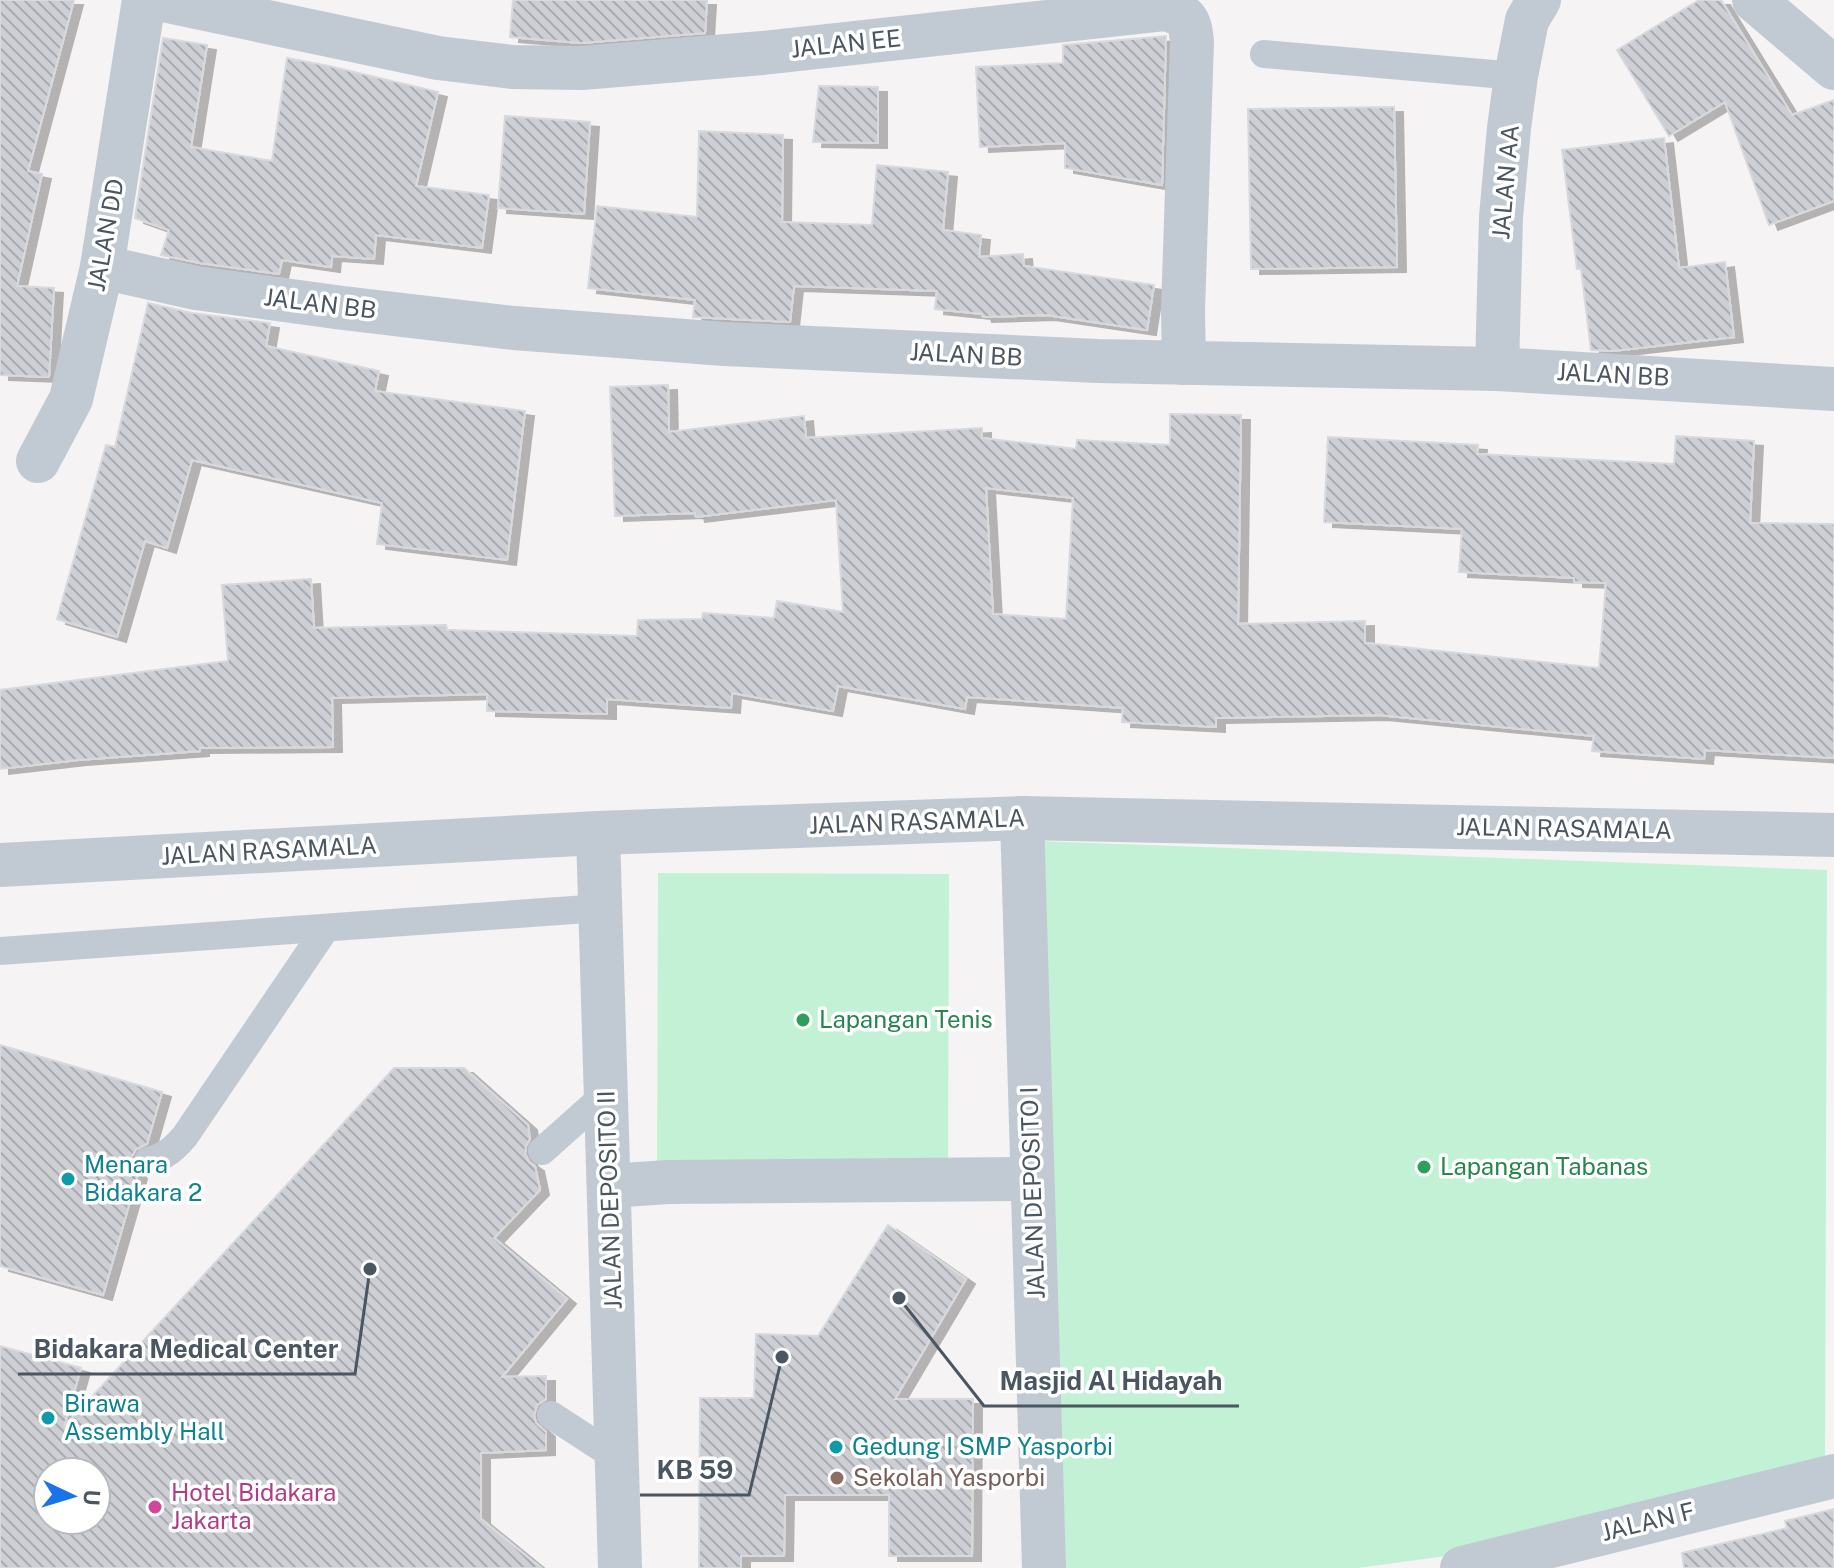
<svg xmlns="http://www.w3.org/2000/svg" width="1834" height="1568" font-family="'Public Sans',sans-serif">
<defs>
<pattern id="building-back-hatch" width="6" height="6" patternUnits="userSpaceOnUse" patternTransform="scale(2)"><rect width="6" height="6" fill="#cdcfd5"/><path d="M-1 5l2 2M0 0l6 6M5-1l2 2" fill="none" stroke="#a8abb0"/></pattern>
<filter id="shadow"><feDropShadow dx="9" dy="5" stdDeviation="0" flood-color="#0004"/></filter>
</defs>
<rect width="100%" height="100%" fill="#f5f3f3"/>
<g fill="#c3f1d5">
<polygon points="1012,840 1827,870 1825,1464 1475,1552 1358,1568 1034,1568"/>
<polygon points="658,873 949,874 948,1167 657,1166"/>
</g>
<g fill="url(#building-back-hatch)" stroke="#d7d9de" stroke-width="2" fill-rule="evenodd" filter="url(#shadow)">
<polygon points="0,0 74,0 28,171 42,174 17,286 54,288 49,377 0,375"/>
<polygon points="513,0 707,0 705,33 581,43 510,37"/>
<polygon points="1699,0 1721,0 1792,115 1834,100 1834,201 1769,225 1725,102 1669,136 1617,50"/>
<polygon points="1166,36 1162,185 1065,168 1065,143 980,147 976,67 1063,63 1063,45"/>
<polygon points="163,38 207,45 191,147 272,161 287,58 329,66 438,92 416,186 489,195 482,248 376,235 374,259 332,256 331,267 282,260 279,274 200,263 161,255 169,230 135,218"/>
<polygon points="819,86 878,87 878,143 813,142"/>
<polygon points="1394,107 1397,267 1251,269 1248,109"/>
<polygon points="505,116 590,122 584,214 498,208"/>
<polygon points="699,131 783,135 782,222 872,225 877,165 948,172 943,230 981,235 979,257 1023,254 1024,266 1154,285 1147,330 1046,315 983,317 982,314 935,309 937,291 794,286 790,322 693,317 695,300 588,288 597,206 697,217"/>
<polygon points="1664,138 1679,268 1725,262 1734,337 1613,351 1591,350 1581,269 1577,269 1562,150"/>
<polygon points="148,303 192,313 270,323 266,346 379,371 375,391 525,411 507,560 377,544 382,503 192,460 167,548 145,541 117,637 57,619 106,445 115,447"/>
<path d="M668,385L669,432L804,416L806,438L982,428V438L1076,449L1077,440L1170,445V414L1241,415L1238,624L1365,621V643L1599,668L1606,583L1574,582V578L1459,572L1462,529L1324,522L1328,437L1478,445L1477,454L1674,464L1676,436L1754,441L1750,523L1834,524V758L1705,750L1704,759L1592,751L1594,736L1378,715L1216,718V727L1122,722L1123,708L967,697L965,709L838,686L833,711L732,693L731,708L607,699V714L487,711V694L332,698L333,747L200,748V751L78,760L0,769V690L228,661L222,585L311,579L314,628L446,625L447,630L637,636L638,620L702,619L703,613L774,618L777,601L843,612L836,500L696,517L695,513L615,516L610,387ZM986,488L1073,498L1066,619L993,614Z"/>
<polygon points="0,1045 162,1092 147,1144 136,1149 132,1156 132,1166 138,1174 103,1295 0,1266"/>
<path d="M394,1068H464L528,1125L530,1139L526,1146L525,1154L529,1162L535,1166L540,1190L494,1238L567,1299L502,1377L546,1376V1399L537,1405L534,1415L536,1423L546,1432V1450L481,1453V1519L541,1568H0V1346L81,1368L64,1427ZM48,1472H96V1520H48Z"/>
<polygon points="888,1225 966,1279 895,1399 973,1399 972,1556 889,1556 889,1495 785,1495 784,1556 741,1556 741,1568 699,1568 700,1398 754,1398 756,1334 818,1336"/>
<polygon points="1834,1509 1834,1568 1684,1568 1682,1553 1787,1528 1785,1521"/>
</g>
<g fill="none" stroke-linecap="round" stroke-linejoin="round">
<g stroke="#c1cad2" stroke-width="28">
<polyline points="1264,54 1516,76"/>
<polyline points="0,951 601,908"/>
<polyline points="542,1151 607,1093"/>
<path d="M148,1161C165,1157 174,1149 185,1136L326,928"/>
<polyline points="551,1415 617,1458"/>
</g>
<g stroke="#c1cad2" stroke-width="44">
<path d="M163,0L438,58L512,67L582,68L763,53L1166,9C1187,15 1190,20 1192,42L1183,310L1184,363"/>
<polyline points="1754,0 1834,68"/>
<polyline points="102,267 196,288 343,308 514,328 724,344 1098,361 1497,369 1834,389"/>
<polyline points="1497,369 1501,217 1509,128 1516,76 1527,20 1539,0"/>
<polyline points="38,461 71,399 102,267 144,0"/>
<polyline points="1022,818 1044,1568"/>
<polyline points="598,833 620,1568"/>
<polyline points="609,1186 668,1182 1032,1179"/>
<polyline points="1462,1568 1834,1476"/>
</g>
<polyline stroke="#c1cad2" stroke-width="44" points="0,865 598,833 1022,818 1834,835"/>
</g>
<g fill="#2e9e5b" stroke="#fff" stroke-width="3">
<circle cx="803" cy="1020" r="8"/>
<circle cx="1424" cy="1167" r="8"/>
</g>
<g fill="#0f9aa8" stroke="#fff" stroke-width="3">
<circle cx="68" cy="1179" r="8"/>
<circle cx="48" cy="1418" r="8"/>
<circle cx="836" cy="1447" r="8"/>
</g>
<circle fill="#8d6e63" stroke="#fff" stroke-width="3" cx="837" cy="1478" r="8"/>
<circle fill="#d1479c" stroke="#fff" stroke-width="3" cx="155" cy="1507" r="8"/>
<g text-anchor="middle" stroke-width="7" stroke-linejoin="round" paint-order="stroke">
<g font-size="24" fill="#4a5661" stroke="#fff">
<text transform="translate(846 44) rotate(-6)" y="8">JALAN EE</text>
<text transform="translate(1506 182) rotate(-85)" y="8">JALAN AA</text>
<text transform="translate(106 235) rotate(-80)" y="8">JALAN DD</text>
<text transform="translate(320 304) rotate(7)" y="8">JALAN BB</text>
<text transform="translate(966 355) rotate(3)" y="8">JALAN BB</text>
<text transform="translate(1613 375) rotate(3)" y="8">JALAN BB</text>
<text transform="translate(917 822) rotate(-2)" y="8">JALAN RASAMALA</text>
<text transform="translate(1564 829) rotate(1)" y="8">JALAN RASAMALA</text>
<text transform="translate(269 851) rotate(-3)" y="8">JALAN RASAMALA</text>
<text transform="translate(1033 1193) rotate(-92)" y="8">JALAN DEPOSITO I</text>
<text transform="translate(610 1200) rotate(-92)" y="8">JALAN DEPOSITO II</text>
<text transform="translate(1648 1522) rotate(-14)" y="8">JALAN F</text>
</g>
<g font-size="24" fill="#27864d" stroke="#fff" text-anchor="start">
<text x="819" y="1028">Lapangan Tenis</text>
<text x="1440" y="1175">Lapangan Tabanas</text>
</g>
<g font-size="24" fill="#0d838f" stroke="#fff" text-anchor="start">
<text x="84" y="1173">Menara<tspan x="84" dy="28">Bidakara 2</tspan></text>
<text x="64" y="1412">Birawa<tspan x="64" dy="28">Assembly Hall</tspan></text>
<text x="852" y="1455">Gedung I SMP Yasporbi</text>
</g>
<g font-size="24" fill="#785e54" stroke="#fff" text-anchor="start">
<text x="853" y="1486">Sekolah Yasporbi</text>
</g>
<g font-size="24" fill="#b23c85" stroke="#fff" text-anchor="start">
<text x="171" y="1501">Hotel Bidakara<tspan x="171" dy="28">Jakarta</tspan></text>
</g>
</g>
<path fill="none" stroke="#4a5661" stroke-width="3" d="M370 1269L355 1374H18M899 1298L984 1406H1239M782 1357L749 1495H640"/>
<g fill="#4a5661" stroke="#fff" stroke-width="3">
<circle cx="370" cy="1269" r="8"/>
<circle cx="899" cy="1298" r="8"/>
<circle cx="782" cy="1357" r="8"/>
</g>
<g font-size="26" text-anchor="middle" font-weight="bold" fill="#4a5661" stroke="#fff" stroke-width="7" stroke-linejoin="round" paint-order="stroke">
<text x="186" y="1358">Bidakara Medical Center</text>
<text x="1111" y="1390">Masjid Al Hidayah</text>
<text x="695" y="1479">KB 59</text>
</g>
<g transform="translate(72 1496) rotate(94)"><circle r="38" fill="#ffffff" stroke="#b7bbc0" stroke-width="2"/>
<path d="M0-6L14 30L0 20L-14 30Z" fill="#1a73e8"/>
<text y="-12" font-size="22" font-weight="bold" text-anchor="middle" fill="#4a5661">U</text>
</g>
</svg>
